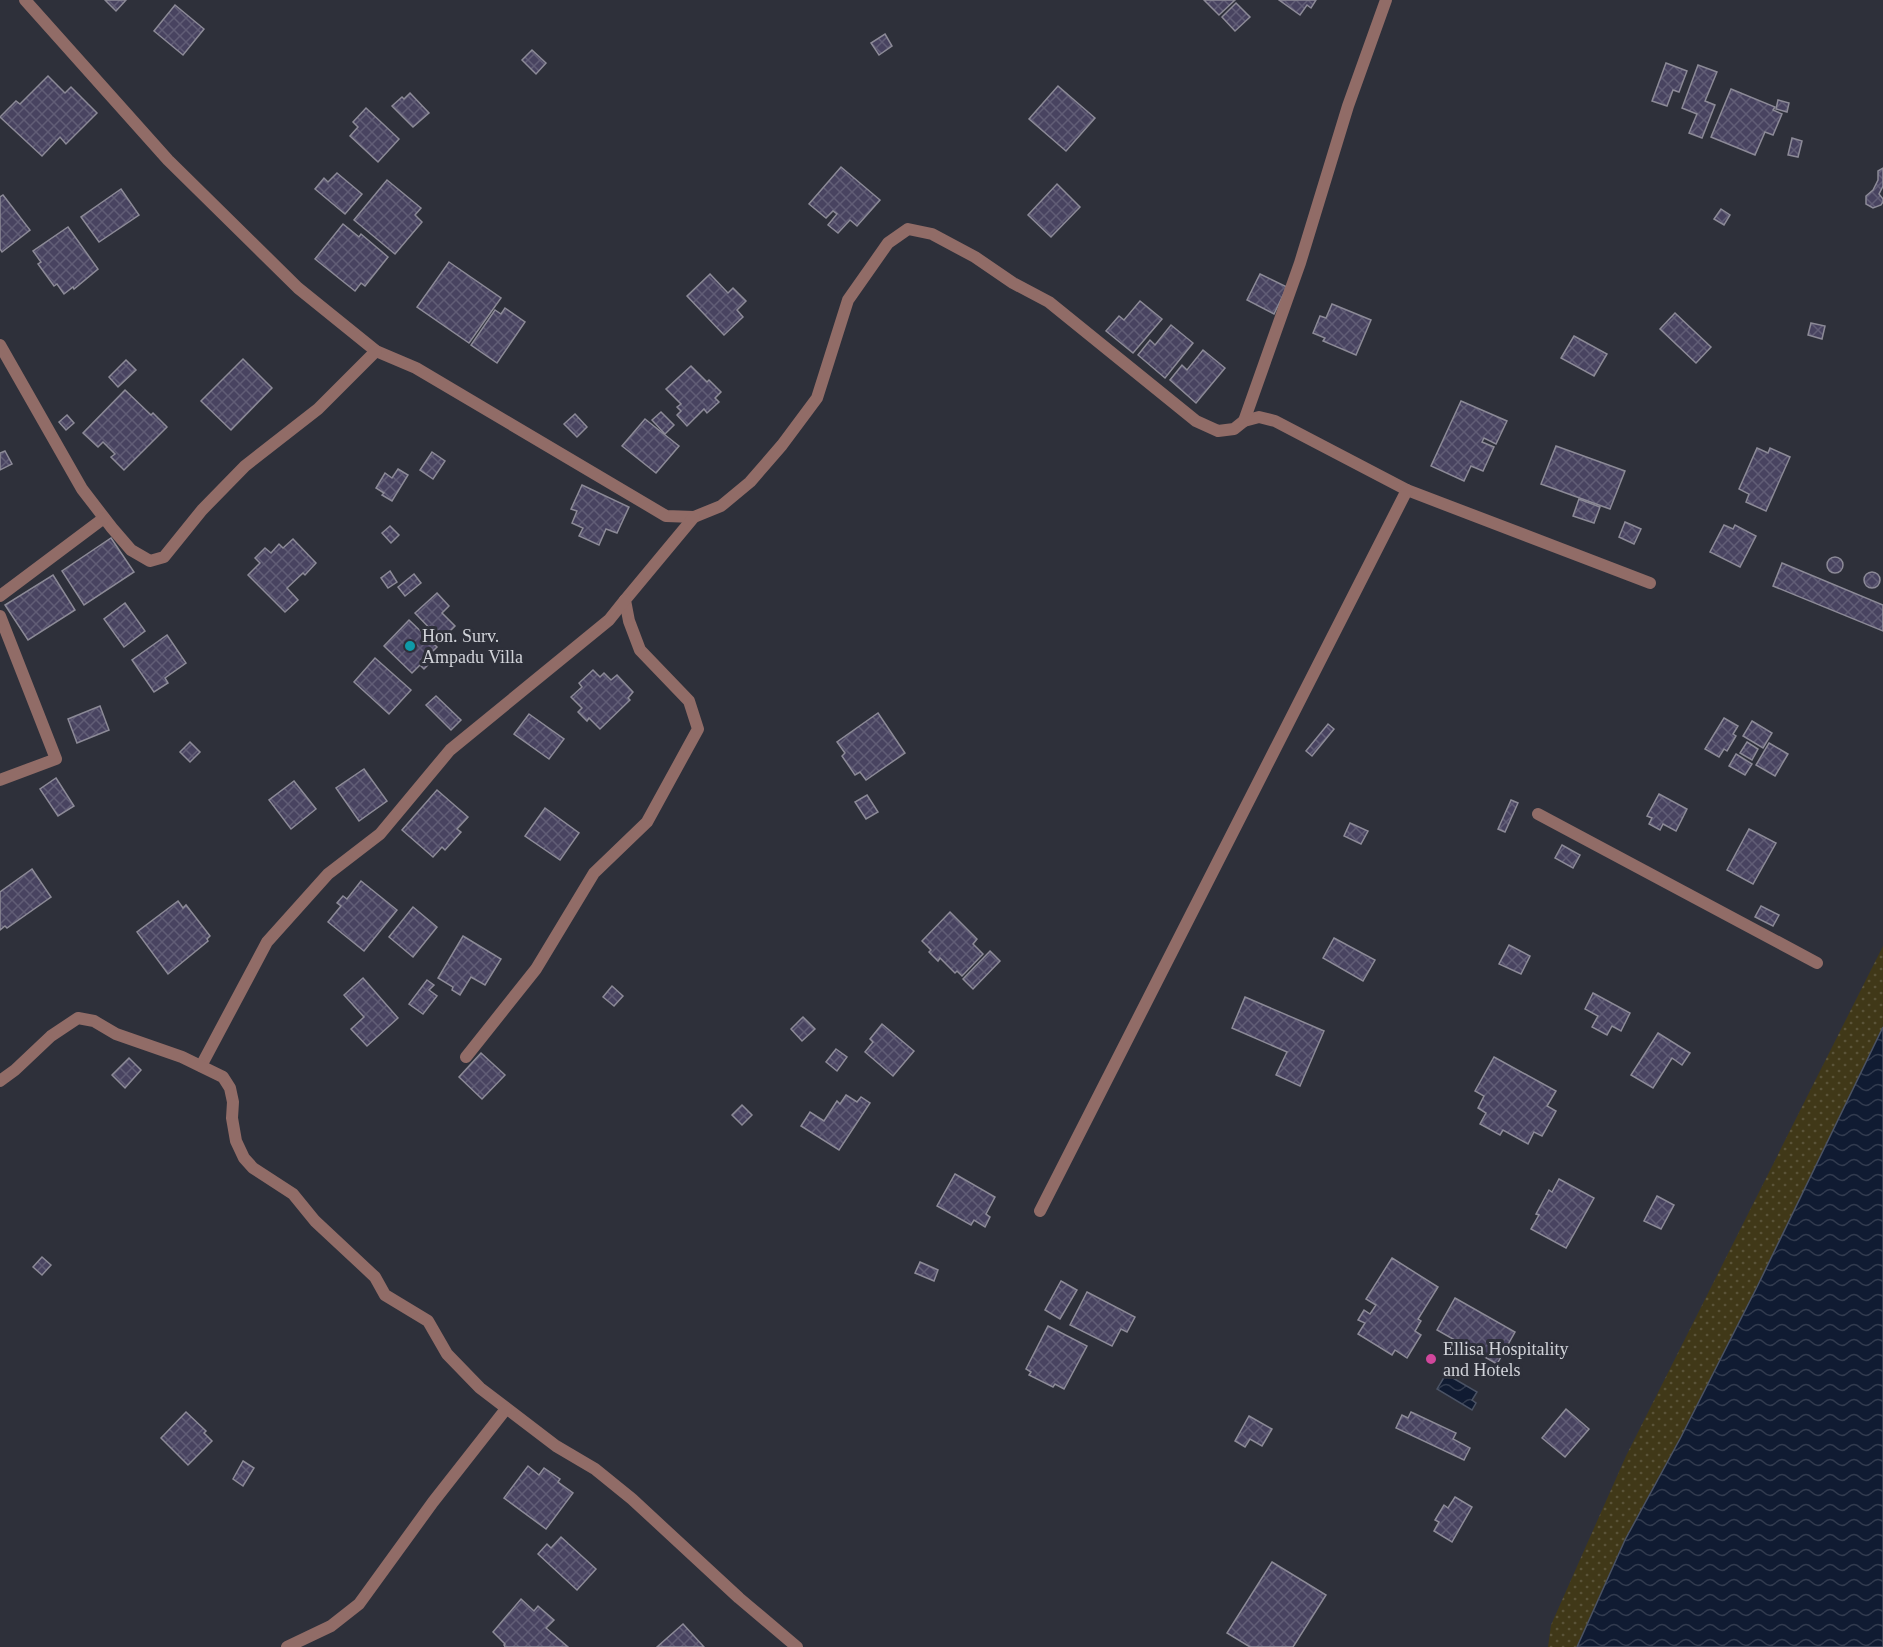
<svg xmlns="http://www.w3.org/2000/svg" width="1883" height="1647" font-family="'Times New Roman',serif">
<defs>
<pattern id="sand-dots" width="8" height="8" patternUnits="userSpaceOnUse" patternTransform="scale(1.5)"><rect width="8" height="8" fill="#403818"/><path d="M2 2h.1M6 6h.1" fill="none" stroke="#5b5439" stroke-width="1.8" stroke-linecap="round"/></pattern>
<pattern id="water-waves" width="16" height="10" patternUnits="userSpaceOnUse" patternTransform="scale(1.5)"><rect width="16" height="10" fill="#101b32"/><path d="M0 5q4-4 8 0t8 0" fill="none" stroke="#323b4f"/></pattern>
<pattern id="building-cross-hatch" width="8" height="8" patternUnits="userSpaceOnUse" patternTransform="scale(1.5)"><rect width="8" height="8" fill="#484360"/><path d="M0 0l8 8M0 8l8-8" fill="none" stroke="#615d76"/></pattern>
</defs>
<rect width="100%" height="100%" fill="#2e303a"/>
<polygon fill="url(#sand-dots)" points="1883,946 1883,1027 1758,1285 1681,1437 1625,1540 1577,1647 1548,1647 1551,1625 1626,1456"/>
<g fill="url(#water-waves)" stroke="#4a5264" stroke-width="1.5">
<polygon points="1883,1027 1883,1647 1577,1647 1625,1540 1681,1437 1758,1285"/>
<polygon points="1446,1374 1477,1392 1472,1400 1476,1403 1472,1410 1437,1389"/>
</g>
<g fill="url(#building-cross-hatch)" stroke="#8c8a97" stroke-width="1.5">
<polygon points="105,0 126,0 116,11"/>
<polygon points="1204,0 1235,0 1219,15"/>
<polygon points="1279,0 1316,0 1311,8 1307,5 1300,15"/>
<polygon points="1236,3 1250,17 1235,31 1222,17"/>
<polygon points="175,5 204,29 183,55 154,31"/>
<polygon points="885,34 892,46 879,55 871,43"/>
<polygon points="532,50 546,63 536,74 522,60"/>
<polygon points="1666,63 1687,71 1679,92 1673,90 1667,106 1652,101"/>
<polygon points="1698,65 1717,72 1705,101 1715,105 1702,138 1689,133 1697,114 1682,108"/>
<polygon points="48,76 65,93 71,87 97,113 66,144 60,137 42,156 0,117 16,101 20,104"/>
<polygon points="1058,86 1095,118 1066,151 1029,119"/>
<polygon points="1731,89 1775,107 1773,110 1782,114 1773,135 1765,132 1755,155 1711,137"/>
<polygon points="410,93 429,113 413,127 392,106 402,97 404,99"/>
<polygon points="1778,100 1789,103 1787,112 1776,109"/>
<polygon points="366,108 399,139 378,162 350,136 358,127 353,122"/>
<polygon points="1792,138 1802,141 1798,157 1788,155"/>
<polygon points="841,167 880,200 857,226 850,220 838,233 828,225 837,214 833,211 826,218 809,204"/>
<polygon points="1883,168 1883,186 1879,194 1883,199 1883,202 1881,205 1873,208 1866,204 1866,196 1873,190 1878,180 1878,171"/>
<polygon points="337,173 362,194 345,214 315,189 324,178 328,182"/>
<polygon points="387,180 421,208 415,215 422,222 395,254 354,220"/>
<polygon points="1057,184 1080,207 1051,237 1028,215"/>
<polygon points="121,189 139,215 99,242 81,217"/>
<polygon points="3,195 30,230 2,252 0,249 0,197"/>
<polygon points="1721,209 1730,215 1724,225 1714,219"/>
<polygon points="343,224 359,237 361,234 388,257 365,286 361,283 355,291 315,259"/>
<polygon points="68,227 98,269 74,289 73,287 64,294 57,284 54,286 38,264 41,262 33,251"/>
<polygon points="449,262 501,298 469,343 417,307"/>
<polygon points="710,274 728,293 733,288 746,301 737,310 743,317 724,335 687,296"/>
<polygon points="1260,274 1287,287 1274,314 1247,300"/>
<polygon points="1140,301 1162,319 1133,353 1106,331 1119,316 1124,320"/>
<polygon points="1332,304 1371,320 1356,355 1323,341 1325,338 1313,333 1320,316 1326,318"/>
<polygon points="505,308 525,322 497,363 471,345 495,310 501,314"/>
<polygon points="1675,313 1711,347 1696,363 1660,329"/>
<polygon points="1811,323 1825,326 1822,339 1808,335"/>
<polygon points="1171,325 1193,343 1165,378 1138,355 1150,340 1155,345"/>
<polygon points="1574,336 1607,354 1594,376 1561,358"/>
<polygon points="1203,350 1225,368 1196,403 1170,380 1182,365 1187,370"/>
<polygon points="243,359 272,388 231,430 201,401"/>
<polygon points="126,360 136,370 118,387 109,377"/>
<polygon points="691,366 707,382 709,380 721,392 715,398 719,402 707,413 704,409 687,426 677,415 681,411 677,407 681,404 666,389"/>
<polygon points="125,390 151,415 153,413 167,427 124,470 111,457 115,454 103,442 98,447 83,433"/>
<polygon points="1461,401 1507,421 1496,444 1484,438 1482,442 1494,447 1483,471 1471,466 1464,481 1431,466"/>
<polygon points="661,412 674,425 665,434 652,420"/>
<polygon points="575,414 587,427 577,437 564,424"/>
<polygon points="67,415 74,423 66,430 59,422"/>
<polygon points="645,419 679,446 656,473 622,446"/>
<polygon points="1556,446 1625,471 1610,509 1541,484"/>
<polygon points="1757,448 1768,453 1770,448 1790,457 1766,511 1746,502 1749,494 1739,489"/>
<polygon points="5,451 12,464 0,470 0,453"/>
<polygon points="432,452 445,461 433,479 420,470"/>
<polygon points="398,469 408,475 392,501 382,495 384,493 376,488 385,473 392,478"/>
<polygon points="582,485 629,507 617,533 606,529 599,545 579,536 583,528 572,523 577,511 571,509"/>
<polygon points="1579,499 1600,507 1594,523 1573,516"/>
<polygon points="1625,522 1641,529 1634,544 1619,537"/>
<polygon points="1724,525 1733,529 1735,525 1756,536 1740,567 1710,552"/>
<polygon points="390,526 399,535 391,543 382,533"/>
<polygon points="111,538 134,572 84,605 62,571"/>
<polygon points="293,539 316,563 305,575 303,573 287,588 298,600 285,612 248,575 260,563 255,558 265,548 271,553 279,544 283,548"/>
<circle cx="1835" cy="565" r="8"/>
<polygon points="1782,563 1883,605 1883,631 1773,586"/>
<polygon points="390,571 397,582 388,588 381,578"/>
<circle cx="1872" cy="580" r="8"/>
<polygon points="414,574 421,583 405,596 398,587"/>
<polygon points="53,575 75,610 28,640 5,605"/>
<polygon points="437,593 449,606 442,613 455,626 441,640 415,613"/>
<polygon points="125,603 145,631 124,647 104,619"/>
<polygon points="409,620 437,647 430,654 434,659 424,669 420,665 412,673 384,646"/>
<polygon points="167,635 186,663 165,678 168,683 154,692 132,660"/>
<polygon points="375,658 411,690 389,714 354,682"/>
<polygon points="593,670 600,677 604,673 611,680 617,675 633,692 628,698 630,700 600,729 589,718 587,721 578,712 582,708 571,697 582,687 579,683"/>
<polygon points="436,696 461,720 451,730 426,705"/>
<polygon points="100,706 109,730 77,743 68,719"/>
<polygon points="878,713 905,753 866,780 860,772 855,775 842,756 845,753 837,742"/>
<polygon points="529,714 564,739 549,759 514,734"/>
<polygon points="1724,718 1738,726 1733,734 1736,736 1727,751 1724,749 1719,757 1705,749"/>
<polygon points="1752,721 1772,733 1763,748 1743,736"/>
<polygon points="1328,724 1334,729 1312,756 1306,751"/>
<polygon points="190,742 200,752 190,762 180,752"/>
<polygon points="1747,742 1758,749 1752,760 1740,753"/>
<polygon points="1769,743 1788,754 1775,776 1756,765"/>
<polygon points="1736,754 1752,764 1745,775 1729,766"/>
<polygon points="364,769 387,801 359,821 336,788"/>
<polygon points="56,778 74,806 58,816 40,789"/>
<polygon points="294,781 316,809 291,829 269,800"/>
<polygon points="437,790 468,817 457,829 461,832 445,850 442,847 433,857 402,830"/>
<polygon points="1659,794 1687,809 1676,831 1663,824 1660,830 1649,824 1652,818 1647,816"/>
<polygon points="867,795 878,812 866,819 855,802"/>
<polygon points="1511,800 1518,803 1505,832 1498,829"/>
<polygon points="545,808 579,833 560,860 525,836"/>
<polygon points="1350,823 1368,831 1361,844 1344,836"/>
<polygon points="1749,829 1776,843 1753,884 1727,870"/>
<polygon points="1562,845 1580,855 1573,868 1555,858"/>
<polygon points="32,869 51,897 7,928 5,926 0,930 0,892"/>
<polygon points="361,881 397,910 364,951 328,922 341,906 337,903 343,896 347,899"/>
<polygon points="178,901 183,908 186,905 210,936 207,939 208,941 168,974 137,932"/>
<polygon points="1761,906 1779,915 1773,926 1755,917"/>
<polygon points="413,907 437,927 413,957 389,937"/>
<polygon points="950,912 977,939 973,944 983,954 962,976 957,971 955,973 940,958 938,961 929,952 931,950 922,941"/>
<polygon points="463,936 501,959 485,985 471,977 460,995 452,990 453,987 438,978"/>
<polygon points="1334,938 1375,960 1363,981 1323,958"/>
<polygon points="1509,945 1530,956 1521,974 1499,964"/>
<polygon points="990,951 1000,961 973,989 963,979"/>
<polygon points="363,978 398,1018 367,1046 351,1029 364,1017 344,995"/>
<polygon points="427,980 434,985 429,990 437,996 423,1014 409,1004"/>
<polygon points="612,986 623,996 614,1006 603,997"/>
<polygon points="1593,993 1630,1013 1621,1031 1612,1026 1607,1035 1592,1027 1598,1016 1585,1009"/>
<polygon points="1245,997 1324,1031 1300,1086 1276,1075 1287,1052 1232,1028"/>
<polygon points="803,1017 815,1029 802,1041 791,1029"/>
<polygon points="882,1024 914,1051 893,1076 865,1052 873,1042 870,1039"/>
<polygon points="1658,1033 1690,1053 1682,1065 1672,1058 1653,1088 1631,1075"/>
<polygon points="836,1049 847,1057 837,1071 826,1062"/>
<polygon points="481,1053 505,1075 482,1099 459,1077"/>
<polygon points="1494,1057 1556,1091 1547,1106 1556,1111 1542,1136 1534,1132 1528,1144 1503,1130 1500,1135 1480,1124 1486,1113 1478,1108 1484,1096 1475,1091"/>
<polygon points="129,1058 141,1070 125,1088 112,1075"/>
<polygon points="846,1095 857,1102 861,1097 870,1103 839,1150 801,1126 810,1112 824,1121 837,1101 840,1104"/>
<polygon points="742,1105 752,1115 742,1125 732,1115"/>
<polygon points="955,1174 995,1197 986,1214 990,1217 985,1227 974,1220 971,1225 937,1206"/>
<polygon points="1559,1179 1594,1198 1566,1248 1531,1229 1539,1215 1536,1214 1549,1190 1552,1192"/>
<polygon points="1657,1196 1674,1205 1661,1229 1644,1221"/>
<polygon points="42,1257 51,1265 42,1275 33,1267"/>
<polygon points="1392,1258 1438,1287 1418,1319 1421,1321 1415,1331 1421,1335 1407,1358 1395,1350 1392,1355 1358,1334 1365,1323 1358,1320 1364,1310 1370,1314 1376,1305 1366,1299"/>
<polygon points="920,1262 938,1270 934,1281 915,1273"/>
<polygon points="1061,1281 1077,1290 1060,1319 1045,1310"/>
<polygon points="1087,1292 1135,1317 1127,1332 1121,1329 1112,1346 1070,1325"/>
<polygon points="1455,1298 1515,1332 1497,1364 1437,1330"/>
<polygon points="1048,1326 1087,1346 1064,1389 1055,1384 1053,1387 1029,1375 1031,1372 1026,1369"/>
<polygon points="1566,1409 1589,1429 1565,1457 1542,1438"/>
<polygon points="186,1412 206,1431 204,1433 212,1441 188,1465 161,1438"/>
<polygon points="1411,1412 1456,1433 1453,1439 1470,1448 1464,1460 1396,1428 1402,1415 1408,1418"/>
<polygon points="1249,1416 1272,1429 1262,1446 1250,1439 1245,1447 1235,1441"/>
<polygon points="243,1461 254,1468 243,1486 233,1479"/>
<polygon points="528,1466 539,1475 544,1468 560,1479 558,1482 573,1493 546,1529 504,1498"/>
<polygon points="1455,1497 1472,1507 1452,1542 1434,1531 1439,1522 1435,1520 1444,1505 1448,1508"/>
<polygon points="561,1537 596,1569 577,1590 538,1554 547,1544 551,1548"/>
<polygon points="1272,1562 1326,1595 1293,1647 1250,1647 1227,1633"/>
<polygon points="521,1599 534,1611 538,1606 554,1620 546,1628 568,1647 505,1647 504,1645 505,1644 493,1632"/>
<polygon points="683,1624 704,1647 657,1647"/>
</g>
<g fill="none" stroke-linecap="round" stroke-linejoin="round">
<g stroke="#916c67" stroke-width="12">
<polyline points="25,0 168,160 298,288 376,351 416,368 666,516 694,517 721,506 750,482 782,445 817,398 848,300 888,243 908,229 932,234 975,257 1013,283 1049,302 1196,421 1218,431 1234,429 1244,421 1259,417 1275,421 1407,490 1650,583"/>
<polyline points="0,345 82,489 112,528 131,550 150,561 164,557 202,510 245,466 318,409 376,351"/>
<polyline points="1244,421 1300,263 1348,106 1386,0"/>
<polyline points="0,596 104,518"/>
<polyline points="0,616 56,759 0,780"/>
<polyline points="1538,814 1817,963"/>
<polyline points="466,1057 536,969 594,873 647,822 698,729 689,701 640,650 629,621 625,600 694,517"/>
<polyline points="201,1066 267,942 328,874 380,834 450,750 609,620 625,600"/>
<polyline points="0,1081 15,1070 51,1036 78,1018 94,1021 116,1034 182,1057 223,1077 230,1088 233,1102 232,1118 236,1141 244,1158 253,1168 293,1194 315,1221 375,1277 385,1295 428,1321 447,1354 480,1388 556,1446 595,1469 632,1499 739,1598 797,1647"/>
<polyline points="1040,1211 1407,490"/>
<polyline points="287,1647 331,1626 359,1604 433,1502 506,1409"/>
</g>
</g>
<circle fill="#0f9aa8" stroke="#2e303a" stroke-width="2" cx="410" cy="646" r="6"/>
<circle fill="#d1479c" stroke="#2e303a" stroke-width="2" cx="1431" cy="1359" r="6"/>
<g text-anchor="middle" stroke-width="6" stroke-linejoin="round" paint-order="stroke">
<g font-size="18" fill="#d1d3d9" stroke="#2e303a" text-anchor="start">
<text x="422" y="642">Hon. Surv.<tspan x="422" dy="21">Ampadu Villa</tspan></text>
<text x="1443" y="1355">Ellisa Hospitality<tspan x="1443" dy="21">and Hotels</tspan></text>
</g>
</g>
</svg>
